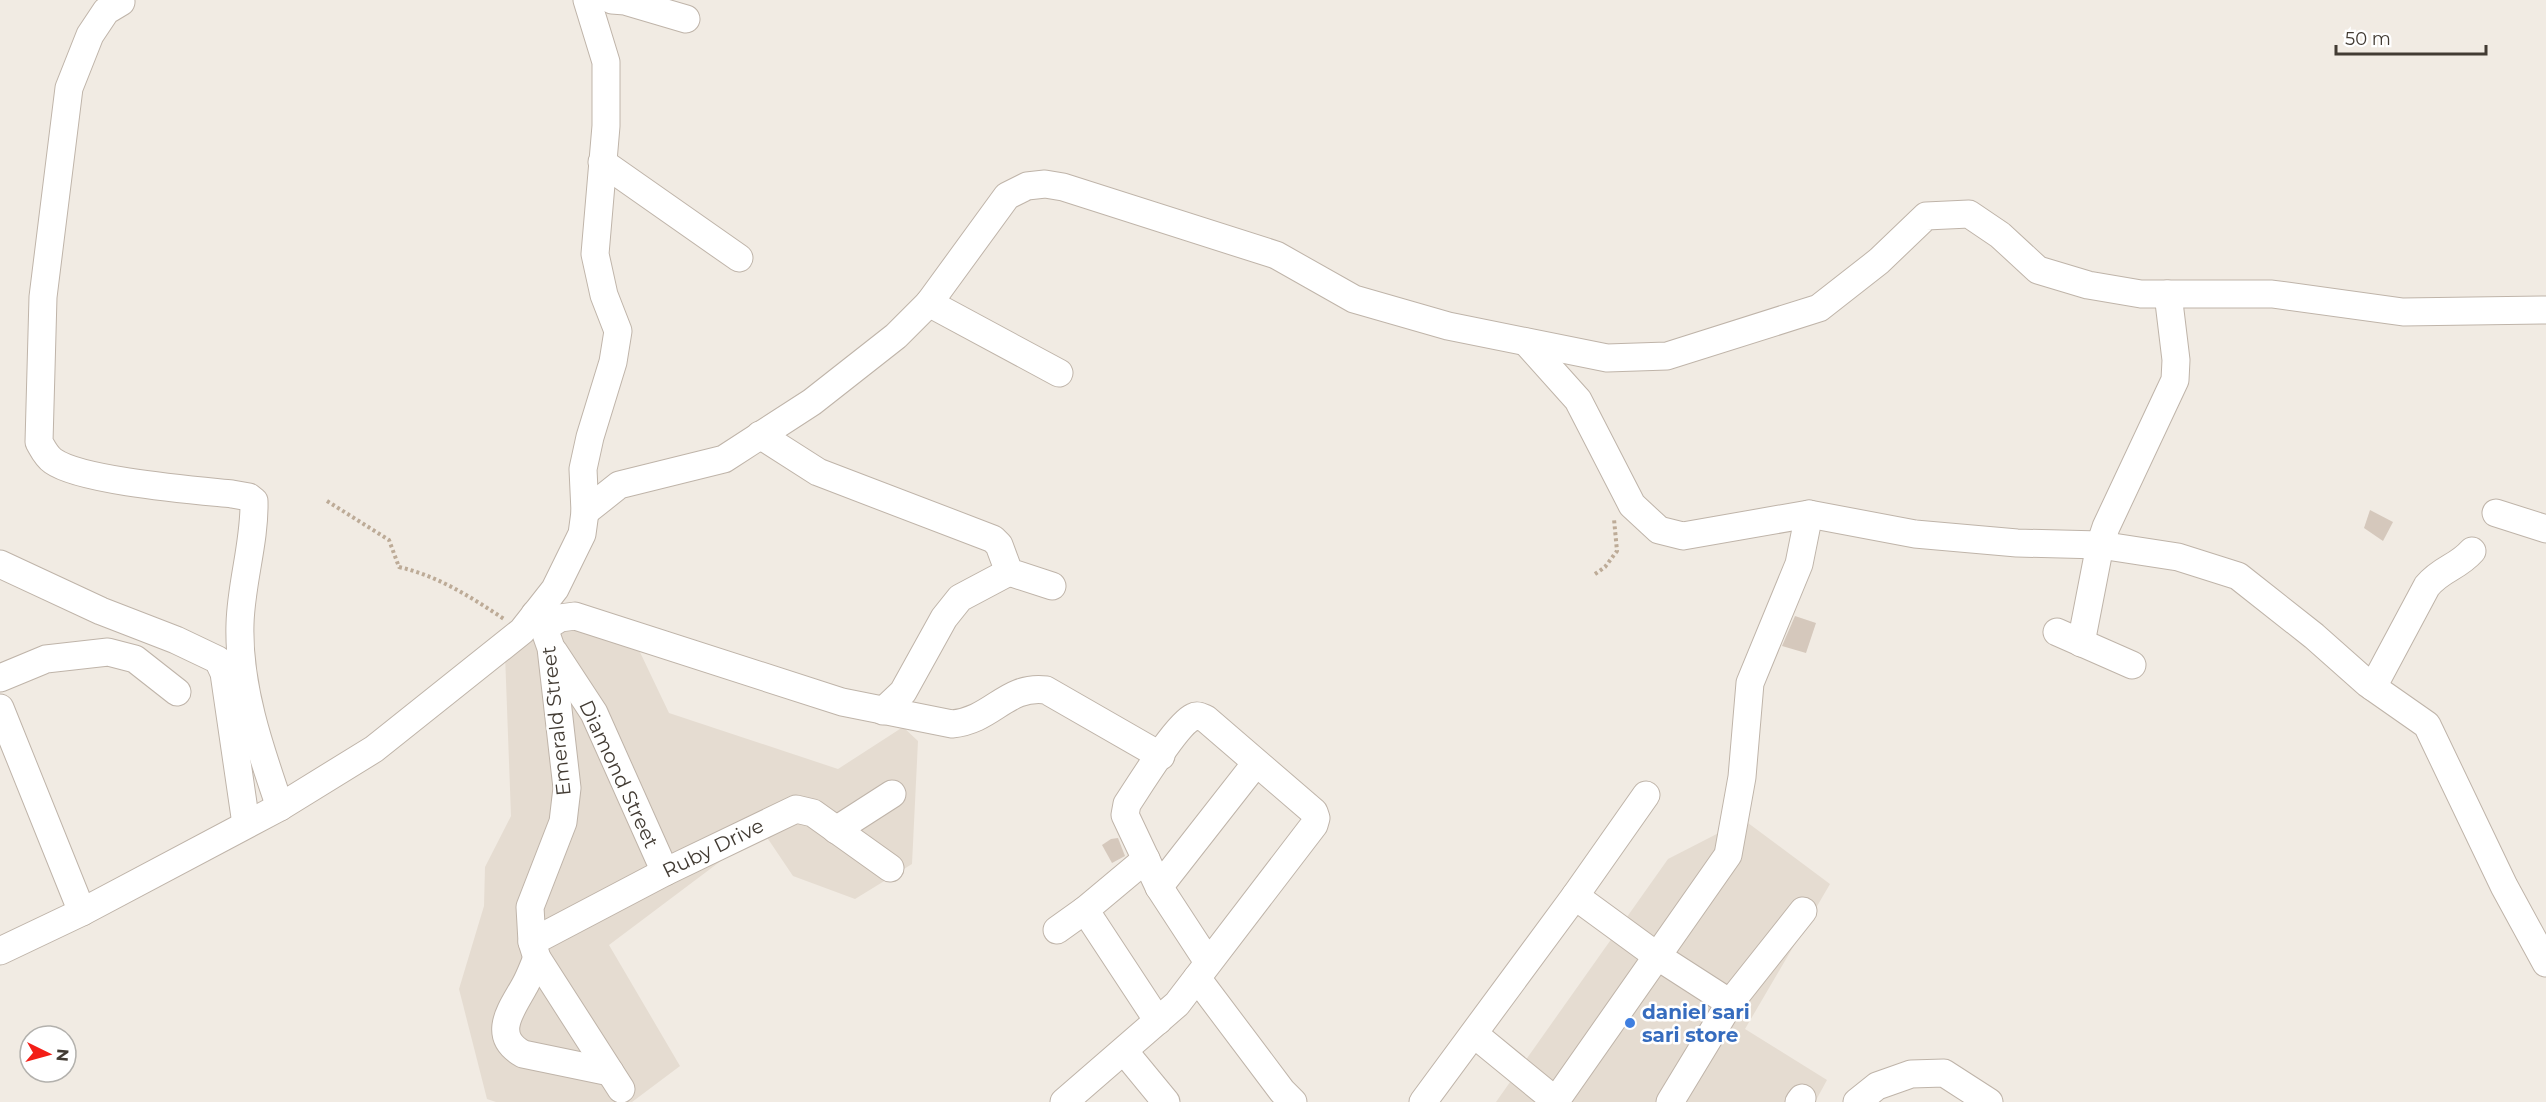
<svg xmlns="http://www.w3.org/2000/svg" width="2546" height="1102" font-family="Montserrat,sans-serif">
<rect width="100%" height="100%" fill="#f1ebe3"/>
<g fill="#e5dcd1">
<polygon points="562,602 638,648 669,713 838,769 903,727 918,741 912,864 855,899 793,876 762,830 609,945 680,1066 632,1102 496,1102 487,1099 459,989 484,906 485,867 511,816 505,654"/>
<polygon points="1744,820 1830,884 1745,1029 1827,1080 1815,1102 1496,1102 1668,859"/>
</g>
<g fill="#d5c8bc">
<polygon points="2370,510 2393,522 2383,541 2364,528"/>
<polygon points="1795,616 1816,623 1806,653 1782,646"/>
<polygon points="1118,838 1125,856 1112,863 1102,845 1111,839"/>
</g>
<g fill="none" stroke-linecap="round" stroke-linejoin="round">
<g stroke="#bfb4a9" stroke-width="29">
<g id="minor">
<polyline points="612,0 625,1 686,19"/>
<path d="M121,2L106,11L90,35L69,88L43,297L39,442C43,449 46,456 53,461C81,481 193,490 232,494L249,497L254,501C255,542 241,583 240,624C238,686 260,749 280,807"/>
<polyline points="602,162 739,258"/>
<polyline points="929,303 1059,373"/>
<polyline points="1526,342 1578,400 1632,505 1659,530 1683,536 1809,514 1915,534 2017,543 2100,545 2178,557 2238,576 2314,636 2367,683 2427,725 2504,886 2546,963"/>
<polyline points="760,435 818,472 993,539 999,545 1009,572 1052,586"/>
<polyline points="585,512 619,485 724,459 812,402 896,336 929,303 1007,196 1027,186 1045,184 1063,187 1276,255 1354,299 1448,326 1607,358 1667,356 1819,308 1879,261 1926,216 1969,214 2000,235 2038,270 2088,285 2141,294 2272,294 2403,312 2546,310"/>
<polyline points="2496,513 2546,529"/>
<polyline points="0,564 101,611 176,640 218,660 224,673 246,824"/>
<polyline points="535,614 544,628 551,648 567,788 563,822 530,907 532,942 537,958 621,1089"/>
<path d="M544,628L560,618L575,616L842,702L952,724C993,720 1006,685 1046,690L1161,756"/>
<polyline points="2057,632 2132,665"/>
<polyline points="2081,643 2100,545 2106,527 2175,380 2176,360 2168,294"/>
<polyline points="554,652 594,713 665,872"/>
<polyline points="0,678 46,659 108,652 135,659 177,692"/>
<path d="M2373,687L2427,586C2442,568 2457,568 2472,551"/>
<polyline points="0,708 82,912"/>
<polyline points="883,711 903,692 944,618 960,598 1009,572"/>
<polyline points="836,830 892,794"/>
<polyline points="1159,887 1256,763"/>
<polyline points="1575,896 1657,956 1730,1003"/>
<polyline points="1085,910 1158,1021"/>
<polyline points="1057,930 1085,910 1146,859"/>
<polyline points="532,942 665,872 796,809 813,813 890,868"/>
<polyline points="0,951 82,912 280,807 374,749 522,631 555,589 582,534 585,512 583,469 590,437 613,362 618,331 604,295 595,254 606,126 606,62 587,0"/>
<path d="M537,958C533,967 530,976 525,985C512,1009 490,1035 523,1054L610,1072"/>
<polyline points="1197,978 1282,1091 1293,1102"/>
<polyline points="1474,1034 1557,1102"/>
<polyline points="1124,1051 1166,1102"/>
<path d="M1064,1102L1177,1004L1314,825L1316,818L1314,812L1206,719C1201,717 1198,714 1193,717C1177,724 1139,786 1127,804L1125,815L1159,887L1208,962"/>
<polyline points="1423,1102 1575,896 1646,795"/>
<polyline points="1555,1102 1728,855 1742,777 1750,683 1799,564 1809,514"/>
<polyline points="1670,1102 1730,1003 1803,911"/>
<polyline points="1799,1102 1802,1098"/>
<polyline points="1857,1102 1877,1086 1911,1074 1944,1073 1989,1102"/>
</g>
</g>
<g stroke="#bdab97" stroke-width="4" stroke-dasharray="3 3" stroke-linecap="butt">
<path d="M327,501L389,540L399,567C438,576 471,597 504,619"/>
<polyline points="1595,574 1605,567 1617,551 1614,519"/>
</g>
<use href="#minor" stroke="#fff" stroke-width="27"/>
</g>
<circle fill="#3f7fe0" stroke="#fff" stroke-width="2" cx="1630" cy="1023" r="6"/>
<g text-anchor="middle" stroke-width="5" stroke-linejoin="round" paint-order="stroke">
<g font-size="20" fill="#423b33" stroke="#fff">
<text transform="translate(556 721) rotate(-96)" y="7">Emerald Street</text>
<text transform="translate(619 774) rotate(65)" y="7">Diamond Street</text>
<text transform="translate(713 848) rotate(-26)" y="7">Ruby Drive</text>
</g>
<g font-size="20" font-weight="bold" fill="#366cbe" stroke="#fff" text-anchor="start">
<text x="1642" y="1019">daniel sari<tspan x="1642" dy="23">sari store</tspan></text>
</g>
</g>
<g transform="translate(48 1054) rotate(95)"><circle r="28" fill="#ffffff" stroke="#b3b1ad" stroke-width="1.5"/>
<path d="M0-4.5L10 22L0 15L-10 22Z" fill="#f31e17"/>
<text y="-9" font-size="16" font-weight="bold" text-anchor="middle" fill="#423b33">N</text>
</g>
<path d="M2336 45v9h150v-9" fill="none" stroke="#423b33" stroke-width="3"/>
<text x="2345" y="45" font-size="18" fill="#423b33" stroke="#ffffff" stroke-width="4.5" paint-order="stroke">50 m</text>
</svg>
